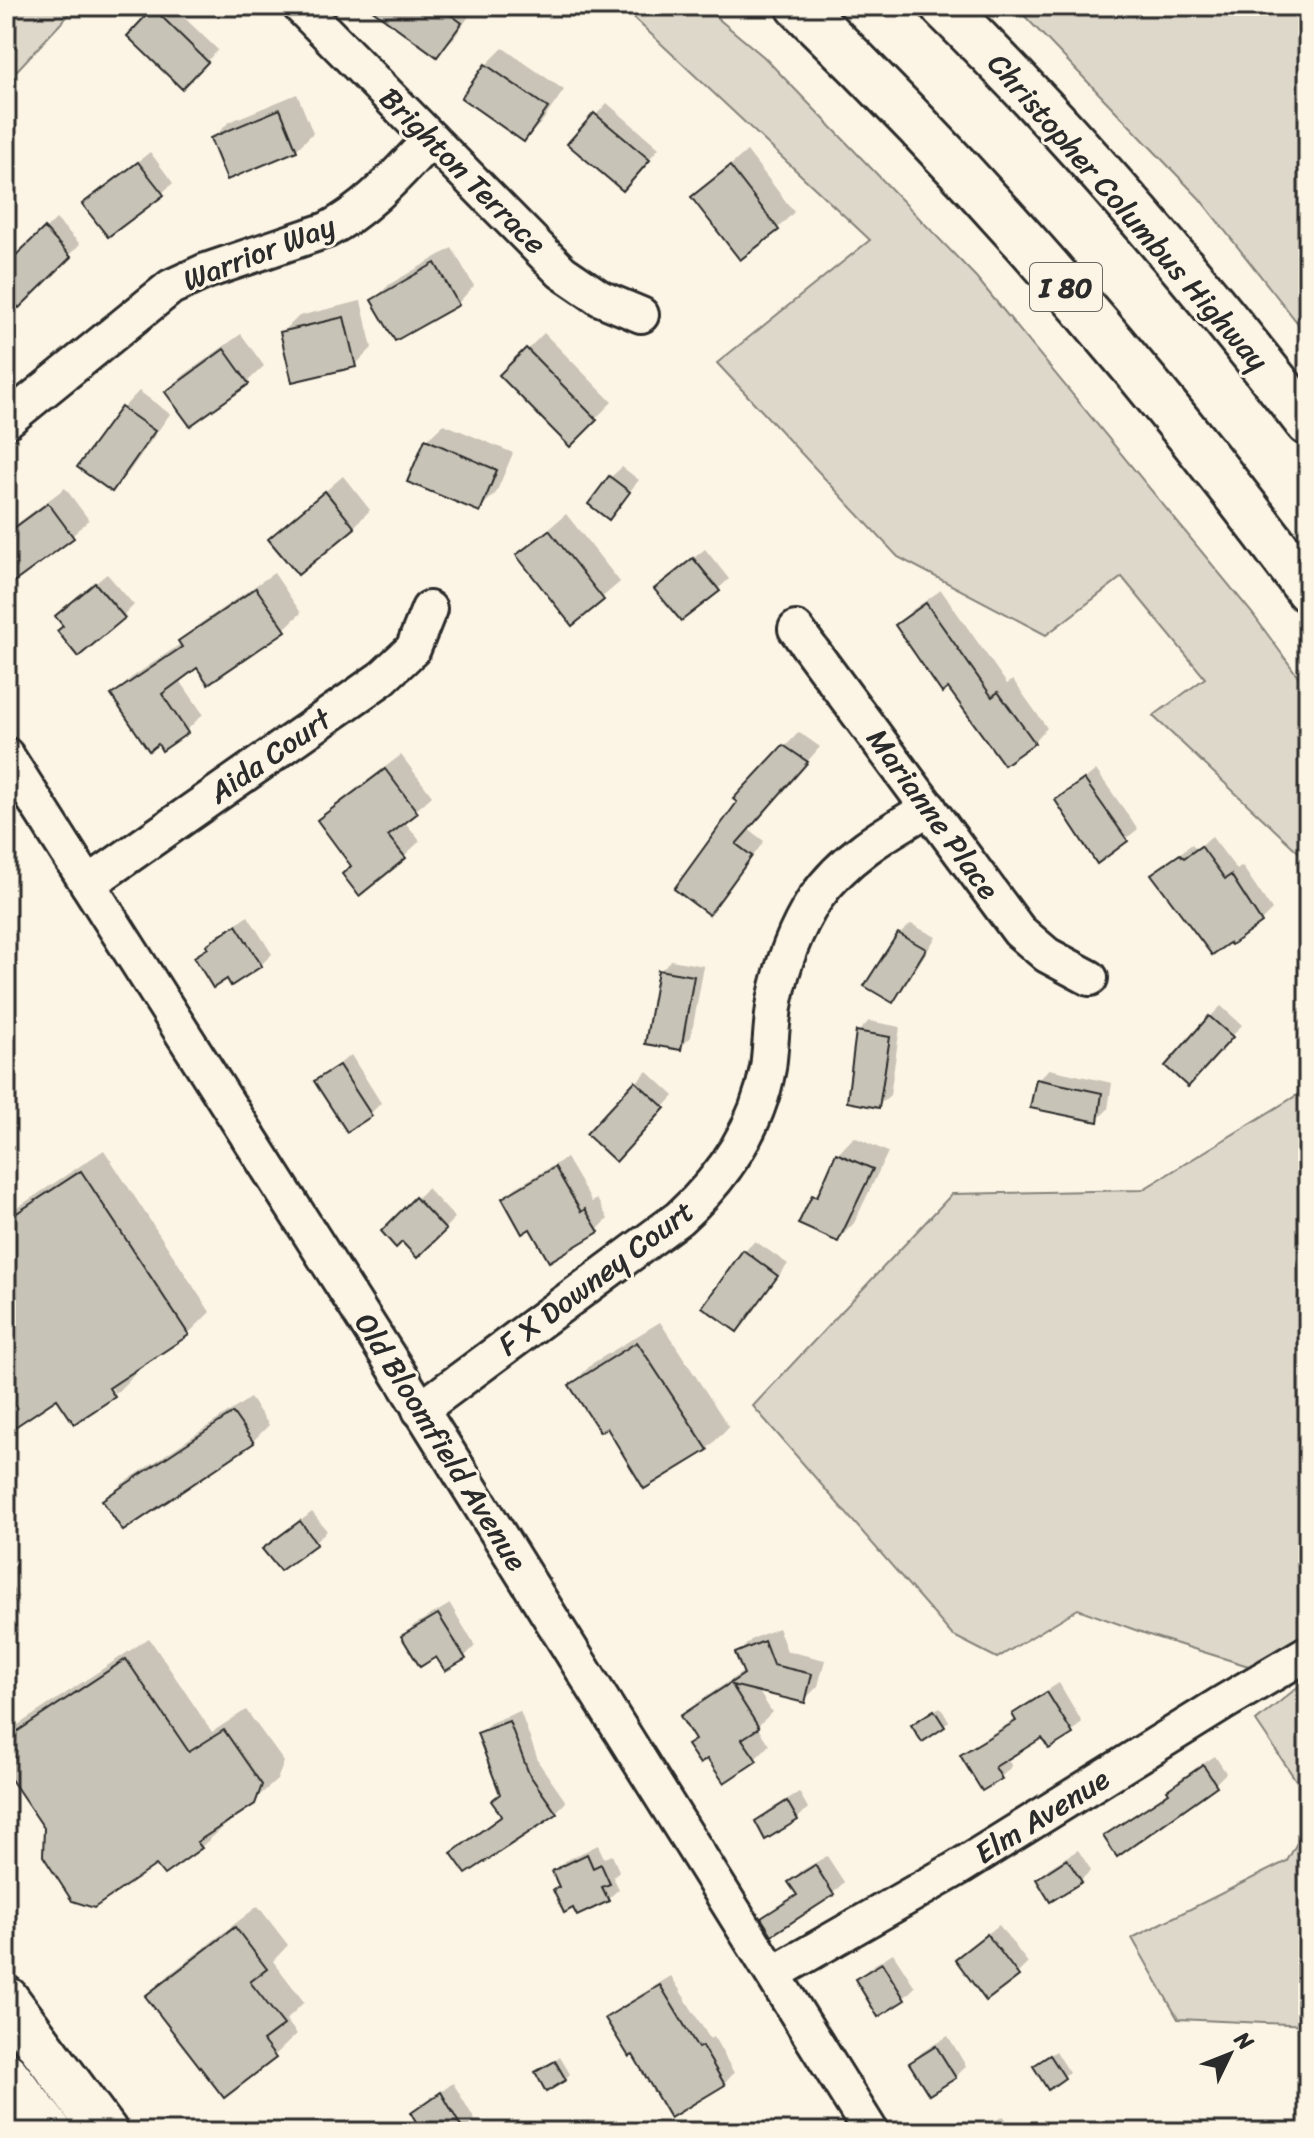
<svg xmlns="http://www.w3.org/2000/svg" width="1314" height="2138" font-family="Sriracha,sans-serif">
<rect width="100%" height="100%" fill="#fcf5e5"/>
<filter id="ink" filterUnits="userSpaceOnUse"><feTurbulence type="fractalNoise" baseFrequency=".0125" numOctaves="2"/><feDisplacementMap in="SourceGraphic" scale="16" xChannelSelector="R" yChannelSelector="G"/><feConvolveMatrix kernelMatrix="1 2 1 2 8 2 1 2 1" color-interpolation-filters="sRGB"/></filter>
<g filter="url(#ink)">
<g fill="#ded8ca" stroke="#84827a" stroke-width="2">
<polygon points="6,6 77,6 6,82"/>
<polygon points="621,6 703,6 764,57 976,277 1252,613 1308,690 1308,861 1153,716 1205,678 1122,577 1046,635 898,557 717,363 870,240"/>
<polygon points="1015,6 1308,6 1308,336 1199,198"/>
<polygon points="1308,1078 1308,1798 1256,1721 1303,1683 1152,1636 1078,1609 997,1658 952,1635 753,1406 952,1194 1142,1190 1297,1095"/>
<polygon points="1308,1823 1308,2025 1178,2019 1132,1938 1287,1861"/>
</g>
<g fill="#0003" fill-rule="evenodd">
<polygon points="158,6 172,6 218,50 182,86 129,36"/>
<polygon points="387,6 476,6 454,38 437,54"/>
<polygon points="503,48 564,90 541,123 524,140 486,65"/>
<polygon points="297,94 313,133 296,150 212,139 229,122"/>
<polygon points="607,103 659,148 633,178 570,144"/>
<polygon points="747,151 794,212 778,228 694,197"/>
<polygon points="150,152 173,183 162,193 85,204"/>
<polygon points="56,219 80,244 19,305 6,292 6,268"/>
<polygon points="452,248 474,286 458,303 373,300 390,284"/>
<polygon points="361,301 372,348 355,365 282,333 299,316"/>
<polygon points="544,333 612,402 570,444 502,375"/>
<polygon points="241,334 264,366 247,382 167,392 184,375"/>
<polygon points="6,355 16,366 6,376"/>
<polygon points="139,391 170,414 128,473 111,489 80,467 123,408"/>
<polygon points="444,424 513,453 496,493 479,509 427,440"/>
<polygon points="622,467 639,480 609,517 611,477"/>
<polygon points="343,476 370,510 354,527 270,539"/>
<polygon points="65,488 89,520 72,536 6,574 6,532"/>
<polygon points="566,514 620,582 572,623 518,555"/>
<polygon points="705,549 729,579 718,589 656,589"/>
<polygon points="274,573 301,613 284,629 197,665 179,679 203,714 186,731 114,695 131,678 182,643 198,625"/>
<polygon points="107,574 134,605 123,616 66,626 68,605"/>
<polygon points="941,590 1007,684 1013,680 1047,728 1033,742 949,685 897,625 911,611"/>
<polygon points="799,732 820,747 748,829 764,841 723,898 709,912 739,802 736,799"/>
<polygon points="401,755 432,796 404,821 420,841 404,856 353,865 319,820 335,805"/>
<polygon points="1096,770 1138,829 1098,861 1057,801"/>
<polygon points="1212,837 1237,870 1242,866 1272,910 1261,921 1154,874 1192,844 1196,849"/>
<polygon points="248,916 272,954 261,965 197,957 219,934"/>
<polygon points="911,924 936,937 903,989 892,1000 900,934"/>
<polygon points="671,960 704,966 691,1037 680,1048 660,971"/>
<polygon points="1221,1006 1242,1025 1199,1073 1210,1017"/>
<polygon points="869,1021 900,1027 890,1095 879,1105 858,1032"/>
<polygon points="351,1055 381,1103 370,1114 317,1081"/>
<polygon points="1049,1069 1112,1083 1108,1109 1097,1120 1038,1080"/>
<polygon points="647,1071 674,1096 627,1148 589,1134"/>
<polygon points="854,1137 888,1152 854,1223 838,1240 814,1196 824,1186 838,1154"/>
<path d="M104,1150L210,1312L188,1334L134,1369L136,1373L114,1395L74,1421L58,1396L6,1430V1215ZM105,1378L115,1393H111Z"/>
<polygon points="566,1158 592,1202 597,1199 608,1219 597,1230 531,1226 504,1199 515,1188"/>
<polygon points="427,1188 455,1218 417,1255 403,1239 384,1231"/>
<polygon points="755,1241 788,1264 737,1330 744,1252"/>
<polygon points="660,1322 729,1427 707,1449 607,1425 571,1385 593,1363"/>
<polygon points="250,1398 269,1425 252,1442 105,1501 122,1484"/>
<polygon points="312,1512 327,1531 280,1569 265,1549"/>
<polygon points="6,1577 19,1597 6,1610"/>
<polygon points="450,1604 475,1646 464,1657 404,1636 414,1625"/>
<polygon points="778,1628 787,1651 825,1660 818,1686 804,1700 757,1689 772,1712 757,1727 769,1745 755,1759 708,1756 690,1745 697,1738 683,1717 697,1703 744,1671 738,1653 752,1639"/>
<polygon points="149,1638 212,1732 246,1710 284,1762 277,1780 201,1847 156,1863 46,1828 6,1768 6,1736 15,1727"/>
<polygon points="1059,1683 1082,1722 1072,1732 1042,1735 1006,1758 1012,1766 1001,1777 983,1788 963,1756 974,1745 1017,1718 1015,1715 1026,1704"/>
<polygon points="940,1707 949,1721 944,1726 918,1720"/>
<polygon points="520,1711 539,1763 566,1802 556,1812 454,1853 503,1814 502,1793 479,1734 490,1723"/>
<polygon points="1215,1756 1226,1773 1215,1784 1106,1836 1117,1826 1170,1791 1180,1779"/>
<polygon points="799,1792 808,1808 797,1819 757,1821 768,1811"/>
<polygon points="598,1845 604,1858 612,1855 619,1871 613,1877 619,1889 608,1899 574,1905 556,1890 560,1885 554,1872 565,1861"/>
<polygon points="1078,1850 1091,1870 1080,1881 1038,1879 1049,1868"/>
<polygon points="827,1856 844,1882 833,1893 764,1919 775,1908 797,1893 791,1882 801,1871"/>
<polygon points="258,1906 288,1945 273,1961 304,2002 286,2020 297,2034 274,2056 148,1996 170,1974"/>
<polygon points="999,1925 1028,1963 1017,1974 968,1949"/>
<polygon points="893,1953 915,1987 904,1998 879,2014 858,1979 869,1968"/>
<polygon points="671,1976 710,2039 714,2037 734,2073 724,2084 634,2052 608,2018 619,2008"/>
<polygon points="948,2036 966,2066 955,2077 911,2063 922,2052"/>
<polygon points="1056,2051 1069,2072 1049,2087 1041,2062"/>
<polygon points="560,2057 570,2074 565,2079 537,2073"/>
<polygon points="453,2083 475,2120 463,2132 442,2132 413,2113"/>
<polygon points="1003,2116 1012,2132 977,2132"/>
</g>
<g fill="#c8c3b7" stroke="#2b2b2b" stroke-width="2">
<polygon points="367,6 439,6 462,23 437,57"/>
<polygon points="153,8 208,62 182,89 127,36"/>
<polygon points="485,64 548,108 524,142 461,98"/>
<polygon points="280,109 297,151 227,180 210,138"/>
<polygon points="594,113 650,160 623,191 567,144"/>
<polygon points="138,162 164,195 108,237 82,204"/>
<polygon points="730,166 779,230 740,260 691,197"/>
<polygon points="44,228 71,257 19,308 6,295 6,265"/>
<polygon points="435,263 459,305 395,341 371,300"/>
<polygon points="344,317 356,367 292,382 280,332"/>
<polygon points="526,348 597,420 570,447 499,375"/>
<polygon points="224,349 249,384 190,426 165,392"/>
<polygon points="121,407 155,431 112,492 77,467"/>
<polygon points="425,439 497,470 480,512 407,482"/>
<polygon points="609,476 630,492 609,520 588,504"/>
<polygon points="325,491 355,528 298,575 268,539"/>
<polygon points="48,503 74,538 6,588 6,534"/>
<polygon points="549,530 604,600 572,626 516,555"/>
<polygon points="693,558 720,591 681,621 654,589"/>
<polygon points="95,583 125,618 78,657 57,631 63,626 55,616"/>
<polygon points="256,588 286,631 208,684 197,668 162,694 188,733 162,751 158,744 149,751 111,695 182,647 178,641"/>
<polygon points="926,603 992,697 998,692 1035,743 1004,765 948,688 942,693 895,625"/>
<polygon points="783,745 808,762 736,844 752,856 709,915 674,889 737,802 733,799"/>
<polygon points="385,769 418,813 388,836 406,858 359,896 342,874 351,866 317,820"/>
<polygon points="1084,779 1128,841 1097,864 1055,800"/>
<polygon points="1201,846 1225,879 1231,875 1262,923 1231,945 1229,943 1212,955 1151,874 1180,854 1184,858"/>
<polygon points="236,925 262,966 231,986 227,979 213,988 194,957 208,948 206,945"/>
<polygon points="898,933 926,949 893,1003 864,986"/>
<polygon points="658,970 694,976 681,1050 645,1044"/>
<polygon points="1209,1016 1233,1037 1188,1087 1165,1066"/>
<polygon points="856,1031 890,1037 879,1108 847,1102"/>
<polygon points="339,1065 372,1116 347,1132 314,1081"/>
<polygon points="1036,1079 1102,1093 1098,1122 1030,1108"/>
<polygon points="635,1081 665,1108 616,1162 586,1134"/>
<polygon points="836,1153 873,1169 838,1242 798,1224 812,1195 817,1197"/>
<polygon points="555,1167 581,1212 585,1209 599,1232 549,1262 530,1229 522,1234 502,1198"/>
<polygon points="81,1171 189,1335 109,1388 115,1397 74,1424 57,1399 6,1433 6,1220"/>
<polygon points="415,1197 446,1230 417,1258 402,1242 396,1248 381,1231"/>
<polygon points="743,1250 778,1276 737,1332 702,1307"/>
<polygon points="637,1342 708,1450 644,1489 607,1428 600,1432 569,1385"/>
<polygon points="233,1413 254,1443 123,1531 102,1500"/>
<polygon points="300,1521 317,1544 280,1571 262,1549"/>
<polygon points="438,1614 466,1659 445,1671 436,1657 420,1667 401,1636"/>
<polygon points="764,1641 773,1665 812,1674 805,1703 732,1685 759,1728 742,1739 757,1761 724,1783 707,1759 700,1764 687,1745 695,1740 680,1716 744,1674 735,1653"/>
<polygon points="126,1659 189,1752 224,1730 262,1785 255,1804 197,1842 202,1848 164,1875 156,1865 94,1908 72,1901 43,1856 44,1828 6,1772 6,1739"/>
<polygon points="1047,1692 1073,1734 1049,1749 1042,1738 995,1767 1002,1779 982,1791 960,1755 1016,1721 1012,1714"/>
<polygon points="934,1710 945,1727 922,1742 911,1725"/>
<polygon points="509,1721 529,1774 557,1814 466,1874 451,1853 502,1816 491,1801 500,1794 477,1733"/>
<polygon points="1203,1765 1217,1786 1117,1857 1103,1836 1169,1793 1167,1790"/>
<polygon points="787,1801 798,1820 765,1840 755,1821"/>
<polygon points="587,1854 593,1868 601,1864 610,1884 602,1887 609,1901 577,1916 573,1908 564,1913 553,1890 559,1887 552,1871"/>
<polygon points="1067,1859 1082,1882 1050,1902 1036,1879"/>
<polygon points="815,1865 834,1895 772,1935 761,1918 797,1895 788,1882"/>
<polygon points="235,1927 267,1969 250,1982 284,2025 263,2041 276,2058 224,2098 145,1996"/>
<polygon points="987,1934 1019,1976 986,2001 955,1959"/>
<polygon points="882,1963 905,2000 878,2017 855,1979"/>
<polygon points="660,1985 698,2048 702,2046 725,2085 670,2118 633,2055 629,2057 605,2018"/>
<polygon points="936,2046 956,2078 929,2095 909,2063"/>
<polygon points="1050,2055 1065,2078 1048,2090 1033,2066"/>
<polygon points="555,2061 566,2080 546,2092 535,2072"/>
<polygon points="441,2092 464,2132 422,2132 411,2113"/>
</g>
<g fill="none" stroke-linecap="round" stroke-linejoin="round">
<g stroke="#2b2b2b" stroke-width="40">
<g id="minor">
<polyline points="300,6 562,272 600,298 641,315"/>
<path d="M6,421L171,287L206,271L327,230C369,208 398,173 431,139"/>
<polyline points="796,629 1019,931 1047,955 1090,978"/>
<polyline points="6,755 387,1355 871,2132"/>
<polyline points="88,884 382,678 413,649 429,609"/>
<path d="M420,1410L679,1218C723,1178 757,1129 768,1068C771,1046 771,1023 775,1001C782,965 795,930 815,899C844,857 886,833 929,808"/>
<polyline points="773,1974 958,1868 1223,1703 1308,1653"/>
</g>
</g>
<g stroke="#2b2b2b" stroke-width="50">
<g id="highway">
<path d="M799,6C985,187 1154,381 1308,590"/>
<path d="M943,6C1075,136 1195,277 1308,423"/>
<polyline points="6,1999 105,2132"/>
<polyline points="6,2075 50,2132"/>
</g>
</g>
<use href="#minor" stroke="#fcf5e5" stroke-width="34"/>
<use href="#highway" stroke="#fcf5e5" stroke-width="44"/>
</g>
</g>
<g text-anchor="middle" stroke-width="6" stroke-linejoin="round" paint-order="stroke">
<rect fill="#fcf5e5" stroke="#6a6863" stroke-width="2" x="1030" y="263" width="72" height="48" rx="6"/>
<g font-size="28" font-weight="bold" fill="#2b2b2b">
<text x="1066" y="297">I 80</text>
</g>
<g font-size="30" fill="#2b2b2b" stroke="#fcf5e5">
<text transform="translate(463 171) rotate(45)" y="10">Brighton Terrace</text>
<text transform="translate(1128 212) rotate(49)" y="10">Christopher Columbus Highway</text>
<text transform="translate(259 253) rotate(-21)" y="10">Warrior Way</text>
<text transform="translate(270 756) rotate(-35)" y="10">Aida Court</text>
<text transform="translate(933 814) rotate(54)" y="10">Marianne Place</text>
<text transform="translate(596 1278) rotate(-37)" y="10">F X Downey Court</text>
<text transform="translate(441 1442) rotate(58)" y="10">Old Bloomfield Avenue</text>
<text transform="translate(1042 1816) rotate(-32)" y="10">Elm Avenue</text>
</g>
</g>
<rect width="1314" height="2138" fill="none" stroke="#fcf5e5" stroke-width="32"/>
<rect x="16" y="16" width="1282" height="2106" fill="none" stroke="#2b2b2b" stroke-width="3" filter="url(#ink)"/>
<g transform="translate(1230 2054) rotate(47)" stroke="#fcf5e5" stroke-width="6" paint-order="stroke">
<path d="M0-6L14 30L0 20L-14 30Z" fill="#2b2b2b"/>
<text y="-12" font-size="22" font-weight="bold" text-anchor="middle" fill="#2b2b2b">N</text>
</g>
</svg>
